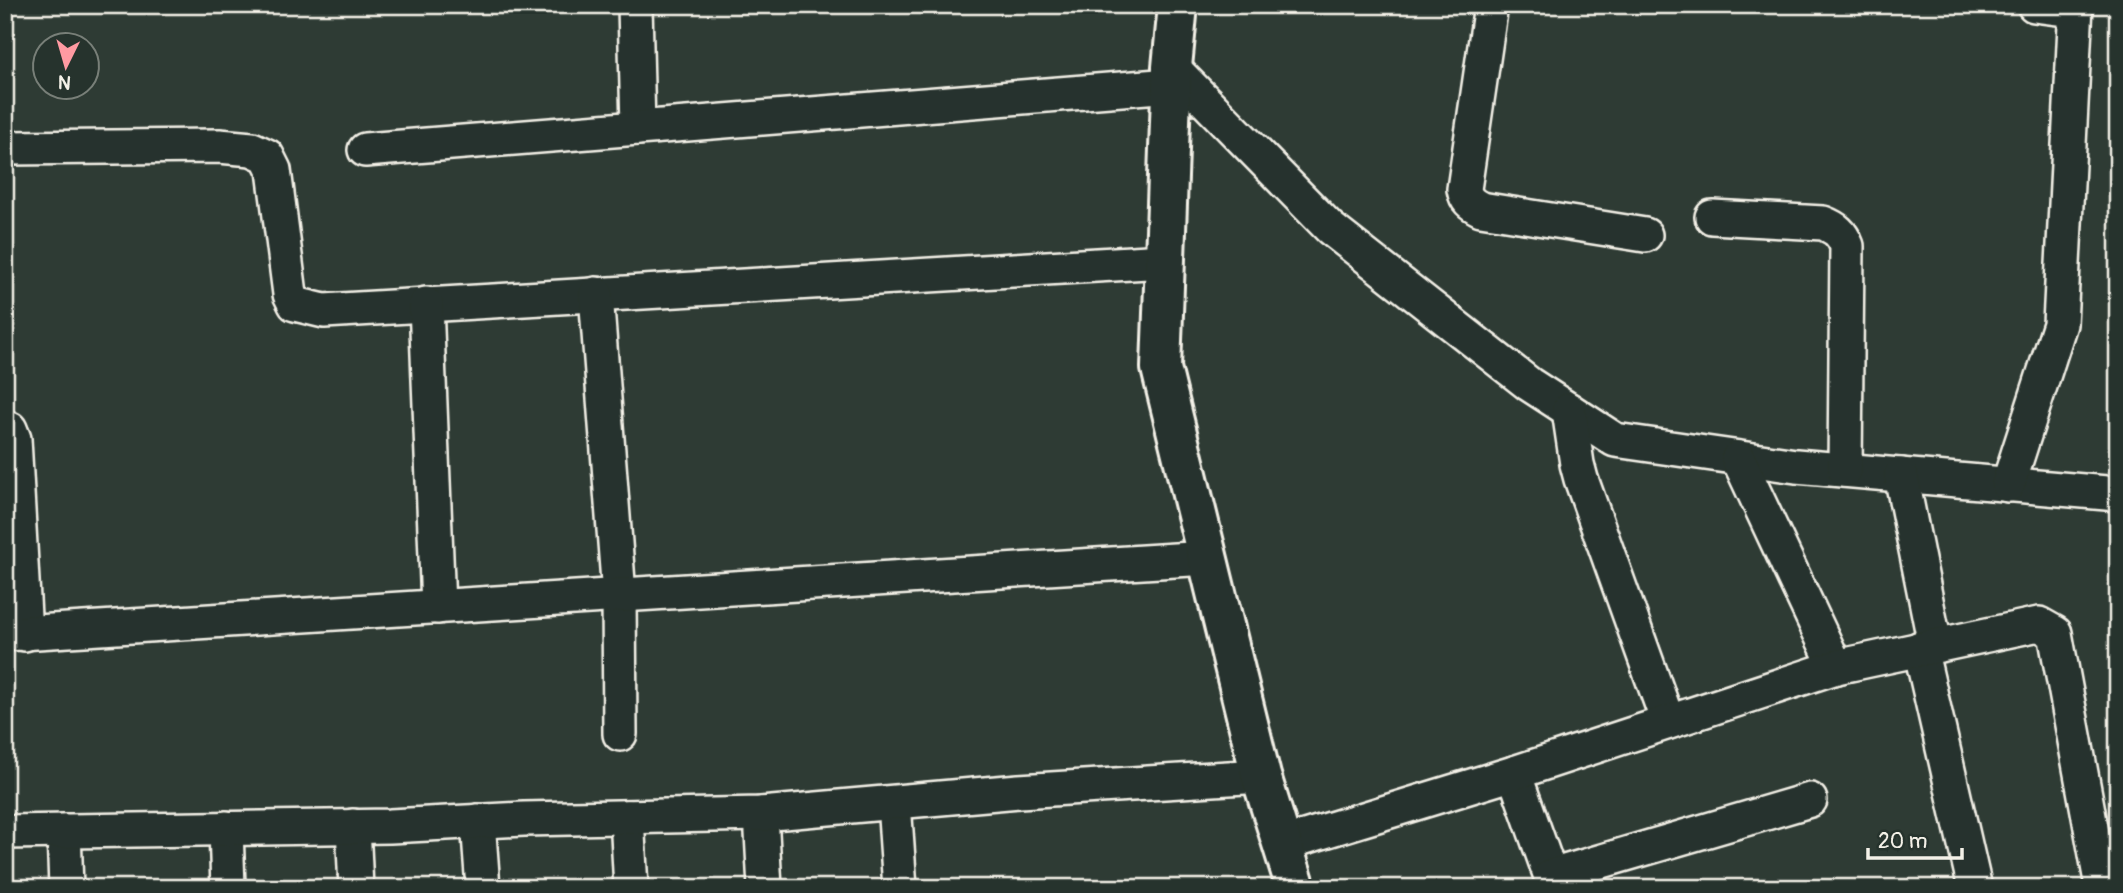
<svg xmlns="http://www.w3.org/2000/svg" width="2123" height="893" font-family="Pangolin,sans-serif">
<rect width="100%" height="100%" fill="#2e3b34"/>
<filter id="ink" filterUnits="userSpaceOnUse"><feTurbulence type="fractalNoise" baseFrequency=".0143" numOctaves="2"/><feDisplacementMap in="SourceGraphic" scale="14" xChannelSelector="R" yChannelSelector="G"/><feConvolveMatrix kernelMatrix="1 2 1 2 8 2 1 2 1" color-interpolation-filters="sRGB"/></filter>
<g filter="url(#ink)">
<g fill="none" stroke-linecap="round" stroke-linejoin="round">
<g stroke="#f4f1e8" stroke-width="38">
<g id="minor">
<polyline points="635,5 638,128"/>
<path d="M1491,5L1464,189C1466,200 1471,204 1481,209L1645,235"/>
<polyline points="2034,5 2057,8 2073,5"/>
<polyline points="1172,67 1330,228 1529,384 1615,440 1796,466 2118,494"/>
<polyline points="5,148 219,146 252,149 267,156 274,170 290,294 295,304 324,311 1165,261"/>
<polyline points="365,150 1171,85"/>
<path d="M1712,217L1823,223C1836,228 1842,233 1847,246L1845,470"/>
<polyline points="596,294 619,595 620,734"/>
<polyline points="426,304 438,607"/>
<polyline points="1569,410 1577,464 1581,479 1668,722"/>
<polyline points="5,427 10,429 14,439 25,634"/>
<polyline points="1738,458 1836,667"/>
<polyline points="1901,475 1935,645"/>
<polyline points="2008,485 2060,324 2076,5"/>
<polyline points="5,634 1207,558"/>
<polyline points="1920,648 1975,888"/>
<polyline points="1514,773 1555,888"/>
<polyline points="894,803 900,888"/>
<polyline points="761,814 765,888"/>
<polyline points="627,817 631,888"/>
<polyline points="478,821 483,888"/>
<polyline points="353,826 356,888"/>
<polyline points="226,828 228,888"/>
<polyline points="64,831 66,888"/>
<polyline points="5,832 390,826 524,819 761,814 1019,791 1261,776"/>
<polyline points="1282,844 1514,773 1836,667 2039,624 2055,633 2100,876"/>
<polyline points="1551,876 1810,800"/>
</g>
</g>
<g stroke="#f4f1e8" stroke-width="44">
<polyline id="highway" points="1178,5 1172,67 1161,368 1261,776 1296,888"/>
</g>
<use href="#minor" stroke="#26332d" stroke-width="33"/>
<use href="#highway" stroke="#26332d" stroke-width="38"/>
</g>
</g>
<rect width="2123" height="893" fill="none" stroke="#26332d" stroke-width="28"/>
<rect x="14" y="14" width="2095" height="865" fill="none" stroke="#f4f1e8" stroke-width="2.5" filter="url(#ink)"/>
<g transform="translate(66 66) rotate(185)"><circle r="33" fill="#26332d" stroke="#787f78" stroke-width="2"/>
<path d="M0-5L12 26L0 18L-12 26Z" fill="#ff9aa2"/>
<text y="-10" font-size="19" font-weight="bold" text-anchor="middle" fill="#f4f1e8">N</text>
</g>
<path d="M1868 848v10h94v-10" fill="none" stroke="#f4f1e8" stroke-width="3.5"/>
<text x="1878" y="848" font-size="21" fill="#f4f1e8" stroke="#26332d" stroke-width="5" paint-order="stroke">20 m</text>
</svg>
